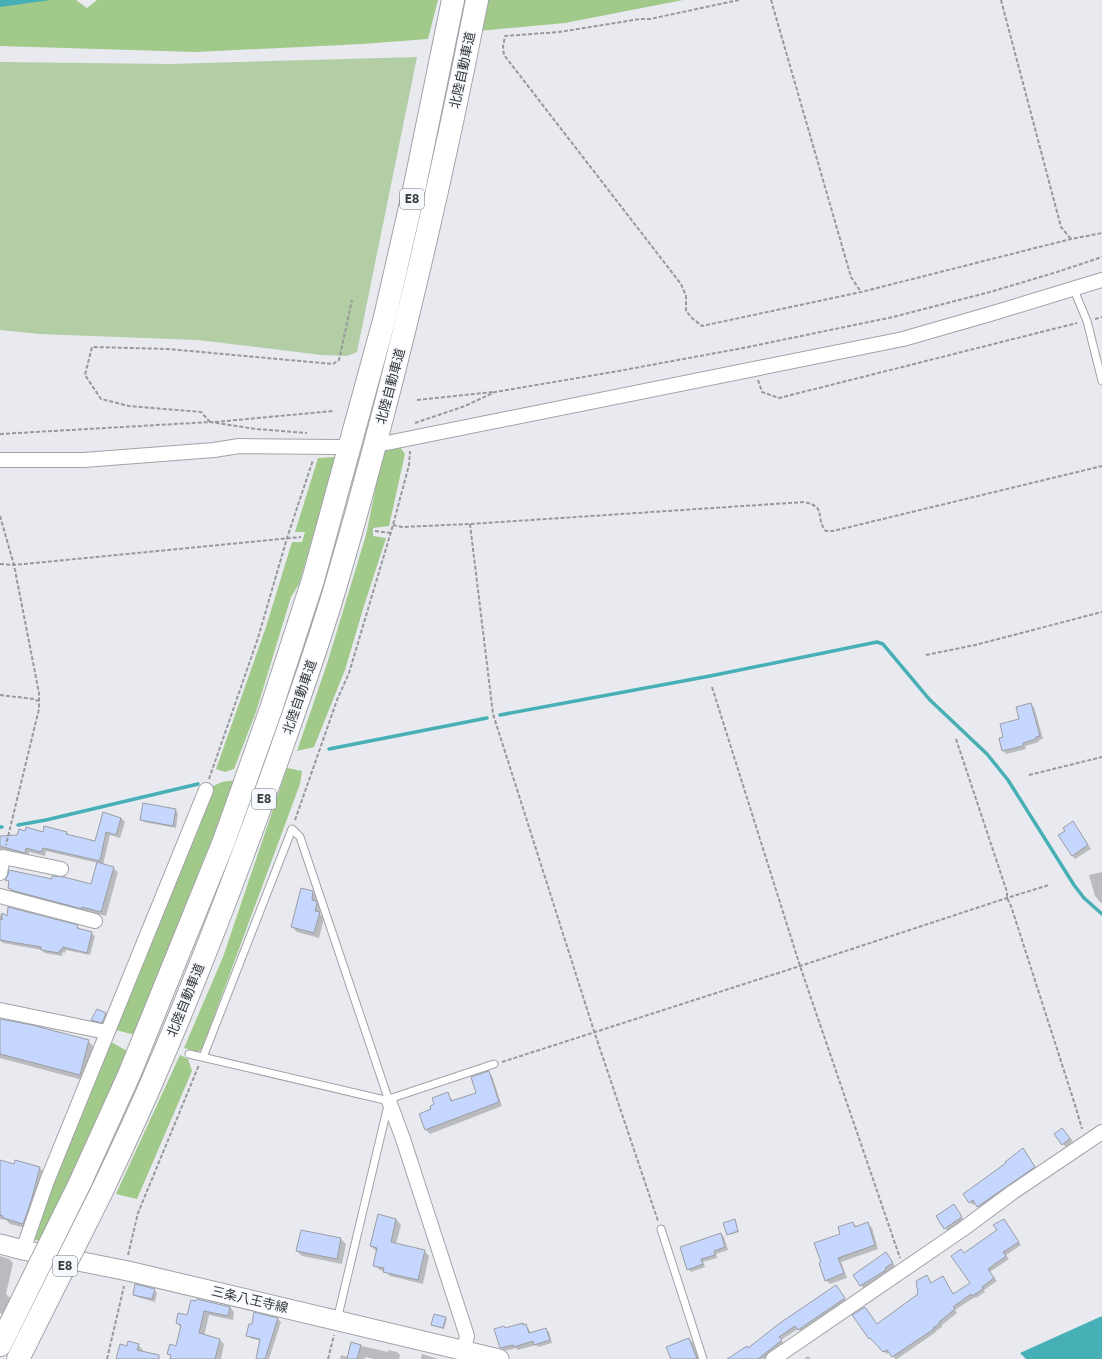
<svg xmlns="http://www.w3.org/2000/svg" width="1102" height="1359" font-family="'IBM Plex Sans','Noto Sans JP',sans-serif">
<rect width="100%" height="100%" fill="#e8eaef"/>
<polygon fill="#b3cda5" points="417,57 357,352 347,356 322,355 198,340 39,334 0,330 0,62 169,64"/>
<g fill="#a1c98a">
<polygon points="0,0 76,0 87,8 97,0 438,0 428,39 362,44 196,52 0,46"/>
<polygon points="484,0 683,0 565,23 479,31"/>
<polygon points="400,447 405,454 389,526 373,528 373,536 386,538 363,609 345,670 314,747 297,751 327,664 366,535 377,481 385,450"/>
<polygon points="336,457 299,584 291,597 256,712 234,769 225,772 216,769 266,627 292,542 302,542 305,532 295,532 318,458"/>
<polygon points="287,768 302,771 300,784 202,1049 198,1052 184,1048 223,957"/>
<polygon points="236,780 235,783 135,1035 116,1030 115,1023 211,787 222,782"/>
<polygon points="111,1042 129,1052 43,1241 35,1240 36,1230 90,1088"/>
<polygon points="180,1055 188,1059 192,1071 137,1199 116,1194"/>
</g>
<g fill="#47afb6">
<polygon points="0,0 51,0 0,7"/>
<polygon points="1102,1316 1102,1359 1026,1359 1020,1353"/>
</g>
<g fill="#0003">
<polygon points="1031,704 1034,707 1043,739 1039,740 1039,742 1025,746 1026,749 1006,754 1003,750 1004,738"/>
<polygon points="175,810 178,813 176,828 144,822 141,819"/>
<polygon points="104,813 121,818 125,822 120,838 110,835 103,865 113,868 118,872 106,916 86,911 86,913 17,894 9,887 10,883 7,880 53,880 92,885 98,863 46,851 45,856 29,852 28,856 1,849 0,852 0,837 18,836 26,832 66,832 70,836 96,842"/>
<polygon points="1073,822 1091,849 1075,859 1072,855 1067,831"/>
<polygon points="1102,872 1102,903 1101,903 1095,896 1089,875"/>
<polygon points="312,892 318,897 317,903 321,908 320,914 324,918 319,938 297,932 292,927"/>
<polygon points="0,914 8,917 77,926 81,930 91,933 95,936 90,955 66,950 65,953 63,952 62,956 45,953 42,950 3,943 0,940"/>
<polygon points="105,1014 109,1017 105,1025 96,1023 92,1020"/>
<polygon points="0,1020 88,1041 95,1048 86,1081 0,1058"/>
<polygon points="488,1072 492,1076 502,1106 430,1134 426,1130 432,1110 448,1094 453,1101 477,1093"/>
<polygon points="1065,1132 1073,1141 1066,1147 1063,1144"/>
<polygon points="1026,1152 1037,1170 981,1209 976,1203 973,1205 970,1202 964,1194"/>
<polygon points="0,1161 15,1165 40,1168 45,1173 29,1229 10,1224 6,1220 0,1219"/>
<polygon points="956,1209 964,1221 948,1231 945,1228"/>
<polygon points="396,1219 401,1225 396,1244 424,1251 429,1256 423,1284 390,1276 385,1271 380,1270 374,1265 376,1251 371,1246"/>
<polygon points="735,1220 739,1232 729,1235 728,1234"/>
<polygon points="1004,1220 1021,1245 1006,1255 1009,1259 990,1272 997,1281 984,1290 985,1292 976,1298 975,1297 955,1310 957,1313 942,1325 942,1327 936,1331 936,1332 897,1359 895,1359 890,1352 887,1354 870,1338 878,1325 919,1294 927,1276 932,1284 943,1277 954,1295 971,1283 965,1254 998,1230"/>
<polygon points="853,1223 857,1227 868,1224 872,1228 878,1249 841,1262 847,1278 830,1284 826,1280 841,1234"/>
<polygon points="301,1231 341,1239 346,1244 342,1264 302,1256 297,1251"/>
<polygon points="721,1234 724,1237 728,1250 716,1254 717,1258 703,1262 705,1267 691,1272 688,1269"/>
<polygon points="0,1256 9,1259 13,1263 6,1294 10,1298 4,1315 0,1313"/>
<polygon points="888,1256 895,1266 887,1272 888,1273 864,1289 854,1275"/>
<polygon points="838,1289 847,1301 802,1332 798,1329 781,1340 784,1344 764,1359 730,1359 747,1347 749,1349"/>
<polygon points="154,1290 157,1293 155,1302 137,1297 134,1294"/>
<polygon points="192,1301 230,1307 234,1312 233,1320 209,1315 204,1336 220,1340 224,1344 221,1359 171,1359 172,1357 168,1354 177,1347 181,1328 177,1323 188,1316"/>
<polygon points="255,1313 278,1319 281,1322 269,1359 257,1359 261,1341 250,1338 247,1335 253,1326"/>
<polygon points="445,1318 447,1319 444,1329 432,1325"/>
<polygon points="522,1324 529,1329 530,1333 546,1329 549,1332 552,1343 538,1347 536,1345 518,1350 516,1348 504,1351 501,1347 505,1329"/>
<polygon points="689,1339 693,1343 699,1359 672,1359"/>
<polygon points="138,1345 143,1350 142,1352 155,1359 117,1359 128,1347"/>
<polygon points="360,1345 362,1347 362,1346 388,1352 388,1350 397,1352 400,1355 399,1359 374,1359 365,1357 365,1359 340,1359 341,1355 348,1357"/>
<polygon points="422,1354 438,1359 421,1359"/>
<polygon points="808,1356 811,1359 804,1359"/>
</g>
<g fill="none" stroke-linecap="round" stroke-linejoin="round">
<g stroke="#47afb6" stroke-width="3.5">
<polyline points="500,715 710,676 877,642 883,644 930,700 987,754 1008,780 1074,885 1084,898 1102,914"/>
<polyline points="329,749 487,718"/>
<polyline points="18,825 46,820 198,784"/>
<polyline points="0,827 2,827"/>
</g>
</g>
<g fill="#c5d7fe" stroke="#9b9da2">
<polygon points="1031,703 1040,736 1036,737 1036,739 1023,743 1023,746 1002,751 999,738 1003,737 1000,724 1019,719 1016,707"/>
<polygon points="143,803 176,809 173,826 140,820"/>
<polygon points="103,812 121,818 116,835 106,832 100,861 43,848 41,852 26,848 25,853 0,846 0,836 17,835 19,829 25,831 26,827 43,832 44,826 67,832 66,834 95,841"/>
<polygon points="1073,821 1088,845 1072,856 1058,835 1065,831 1063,828"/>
<polygon points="97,862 114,867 101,912 82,907 82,909 11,890 11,889 8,888 9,881 5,880 8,875 9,870 52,879 52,876 64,877 91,884"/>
<polygon points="301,888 313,891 312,900 316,901 317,903 315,911 320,912 314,933 291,927"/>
<polygon points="8,907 78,925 77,928 92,932 87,953 63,947 62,950 60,950 59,953 41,950 41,947 0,940 0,919 2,920 2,913 7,916"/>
<polygon points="97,1009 106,1013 102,1023 91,1020"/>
<polygon points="0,1019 32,1025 89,1040 80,1075 0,1054"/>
<polygon points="489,1071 499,1102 425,1130 419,1114 431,1109 430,1106 434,1104 432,1098 448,1092 451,1101 476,1093 471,1077"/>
<polygon points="1062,1128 1070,1138 1062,1145 1054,1134"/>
<polygon points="1023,1148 1035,1167 977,1207 973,1200 969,1203 963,1194 1006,1163 1005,1162"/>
<polygon points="0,1160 14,1164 15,1160 40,1167 31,1201 23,1224 3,1218 3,1216 0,1215"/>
<polygon points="954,1204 962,1217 944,1229 936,1216"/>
<polygon points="378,1214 396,1219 391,1242 425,1250 418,1280 383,1272 384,1268 373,1266 377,1248 370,1246"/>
<polygon points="735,1219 738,1231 727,1235 723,1223"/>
<polygon points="1004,1219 1019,1242 1003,1252 1006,1256 988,1269 994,1278 982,1287 983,1289 972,1296 971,1294 953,1307 955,1309 939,1322 940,1323 933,1328 934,1329 892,1357 887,1350 883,1352 870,1338 869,1339 852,1315 865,1307 877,1324 918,1294 917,1291 918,1290 916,1285 917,1284 916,1281 927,1275 931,1283 943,1276 953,1294 970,1283 951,1256 961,1249 964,1253 997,1230 993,1225"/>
<polygon points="853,1222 855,1227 868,1222 875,1245 838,1258 844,1273 825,1281 819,1263 821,1262 814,1243 840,1234 838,1227"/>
<polygon points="301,1230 341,1238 337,1259 296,1251"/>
<polygon points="721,1233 725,1247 714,1251 715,1255 701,1259 703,1264 687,1270 680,1247"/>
<polygon points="886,1252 893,1263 885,1268 886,1270 860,1286 853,1275"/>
<polygon points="135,1284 155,1289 152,1299 133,1295"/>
<polygon points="836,1285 845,1298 798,1330 795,1326 779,1337 782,1340 758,1359 727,1359 747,1346 748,1348 780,1323"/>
<polygon points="197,1299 230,1307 228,1316 204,1311 199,1333 220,1339 215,1359 170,1359 171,1355 167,1354 170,1344 176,1346 181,1325 176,1323 178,1313 187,1315 191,1300 196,1301"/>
<polygon points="254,1312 278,1318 265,1359 256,1359 260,1339 246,1336 249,1324 252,1324"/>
<polygon points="434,1314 446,1317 443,1328 431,1325"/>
<polygon points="523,1323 523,1325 526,1324 529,1333 546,1328 550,1340 534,1345 533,1341 514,1347 513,1345 500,1348 494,1329 504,1326 505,1328"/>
<polygon points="689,1338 697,1359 671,1359 666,1347"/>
<polygon points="128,1341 139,1344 137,1350 159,1355 159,1359 116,1359 120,1344 127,1346"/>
<polygon points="351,1342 361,1345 357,1359 347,1359"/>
</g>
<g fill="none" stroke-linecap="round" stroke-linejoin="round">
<g stroke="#a1a3a8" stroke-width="9">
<g id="service">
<polyline points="1074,290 1087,321 1102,381"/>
<polyline points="189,1054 389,1101 395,1097 494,1064"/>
<polyline points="203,1057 292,829 300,837 389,1101 337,1320"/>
<polyline points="661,1229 703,1359"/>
</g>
</g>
<g stroke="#a1a3a8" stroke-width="16">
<g id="minor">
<polyline points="387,443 903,339 990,314 1102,280"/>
<polyline points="0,460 84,460 214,450 239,446 338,447"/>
<polyline points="0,873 3,857 61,869"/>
<polyline points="0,896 95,921"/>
<polyline points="0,1010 106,1032"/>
<polyline points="389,1101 403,1139 467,1336 464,1350"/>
<polyline points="23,1250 47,1181 206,790"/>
<polyline points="773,1359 963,1229 1013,1192 1102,1132"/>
</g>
</g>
<g stroke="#a1a3a8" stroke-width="21">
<polyline id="secondary" points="0,1244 23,1250 128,1271 499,1359"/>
</g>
<g stroke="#a1a3a8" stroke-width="24">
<g id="motorway">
<polyline points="80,1183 129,1075 224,841 271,709 313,580 385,317 414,190 453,0"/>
<path d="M101,1193C118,1157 135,1121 151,1084C197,978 238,870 277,761C297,704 318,646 335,588C392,394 438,198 477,0"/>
<polyline points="0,1345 8,1329"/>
<polyline points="18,1359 28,1339"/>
</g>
</g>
<g stroke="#98999d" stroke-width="2" stroke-dasharray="4 2" stroke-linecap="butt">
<polyline points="739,0 650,19 640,19 559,32 505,36 503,47 504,55 681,284 686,296 686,311 693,319 702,326 861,292 1071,239 1102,233"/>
<polyline points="771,0 851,277 861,292"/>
<polyline points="1001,0 1061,227 1071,239"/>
<polyline points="1095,319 1102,317"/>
<polyline points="758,380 762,392 779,398 1077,323"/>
<polyline points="417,400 493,392"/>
<polyline points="210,422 201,412 129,406 101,399 85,375 92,347 168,349 333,364 339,360 352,300"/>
<polyline points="215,422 333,411"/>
<polyline points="415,423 465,406 495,392 613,372 743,348 893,317 990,292 1057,272 1102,257"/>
<polyline points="0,434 210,422 256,429 307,433"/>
<polyline points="0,516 14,565 39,693 39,709 6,845"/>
<polyline points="470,524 493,714 594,1031 658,1221"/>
<path d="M393,525L402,527L470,524L804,502C828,507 814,517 826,531H833L1102,466"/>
<polyline points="375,531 391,533"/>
<polyline points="0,564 14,565 301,537"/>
<polyline points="926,655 975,645 1102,612"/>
<polyline points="712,687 800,966 900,1258"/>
<polyline points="0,695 34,699 38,701"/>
<polyline points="956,739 1007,892 1007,898 1011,906 1076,1108 1082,1129"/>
<polyline points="1029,775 1102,757"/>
<polyline points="209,779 258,638 287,538 313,460"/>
<polyline points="295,820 337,700 349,673 393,525 409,465 410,451"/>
<polyline points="502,1062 800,966 1007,898 1049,885"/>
<polyline points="128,1255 138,1213 199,1065"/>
<polyline points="107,1359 124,1286"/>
<polyline points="328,1359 334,1335"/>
</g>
<use href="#service" stroke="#fff" stroke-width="7"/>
<use href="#minor" stroke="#fff" stroke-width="14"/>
<use href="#secondary" stroke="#fff" stroke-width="19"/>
<use href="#motorway" stroke="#fff" stroke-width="22"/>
<g stroke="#a1a3a8" stroke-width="24" stroke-linecap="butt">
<g id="motorway-bridge">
<polyline points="8,1329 80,1183"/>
<polyline points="28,1339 101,1193"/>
</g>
</g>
<use href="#motorway-bridge" stroke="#fff" stroke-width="22"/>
</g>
<g text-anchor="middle" stroke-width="3" stroke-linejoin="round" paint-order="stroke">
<g fill="#f5f8fd" stroke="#6f7073" stroke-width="1">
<rect x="400" y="189" width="24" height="20" rx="3"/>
<rect x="252" y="789" width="24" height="20" rx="3"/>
<rect x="53" y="1256" width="24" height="20" rx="3"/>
</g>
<g font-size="12" font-weight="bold" fill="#353638">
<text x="412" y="203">E8</text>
<text x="264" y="803">E8</text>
<text x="65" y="1270">E8</text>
</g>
<g font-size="13" fill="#353638" stroke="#f5f8fd">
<text transform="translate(462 70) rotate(-78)" y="5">北陸自動車道</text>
<text transform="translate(390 386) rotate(-75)" y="5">北陸自動車道</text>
<text transform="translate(299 697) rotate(-71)" y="5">北陸自動車道</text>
<text transform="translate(185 1000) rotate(-68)" y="5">北陸自動車道</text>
<text transform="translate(250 1299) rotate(13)" y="5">三条八王寺線</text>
</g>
</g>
</svg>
